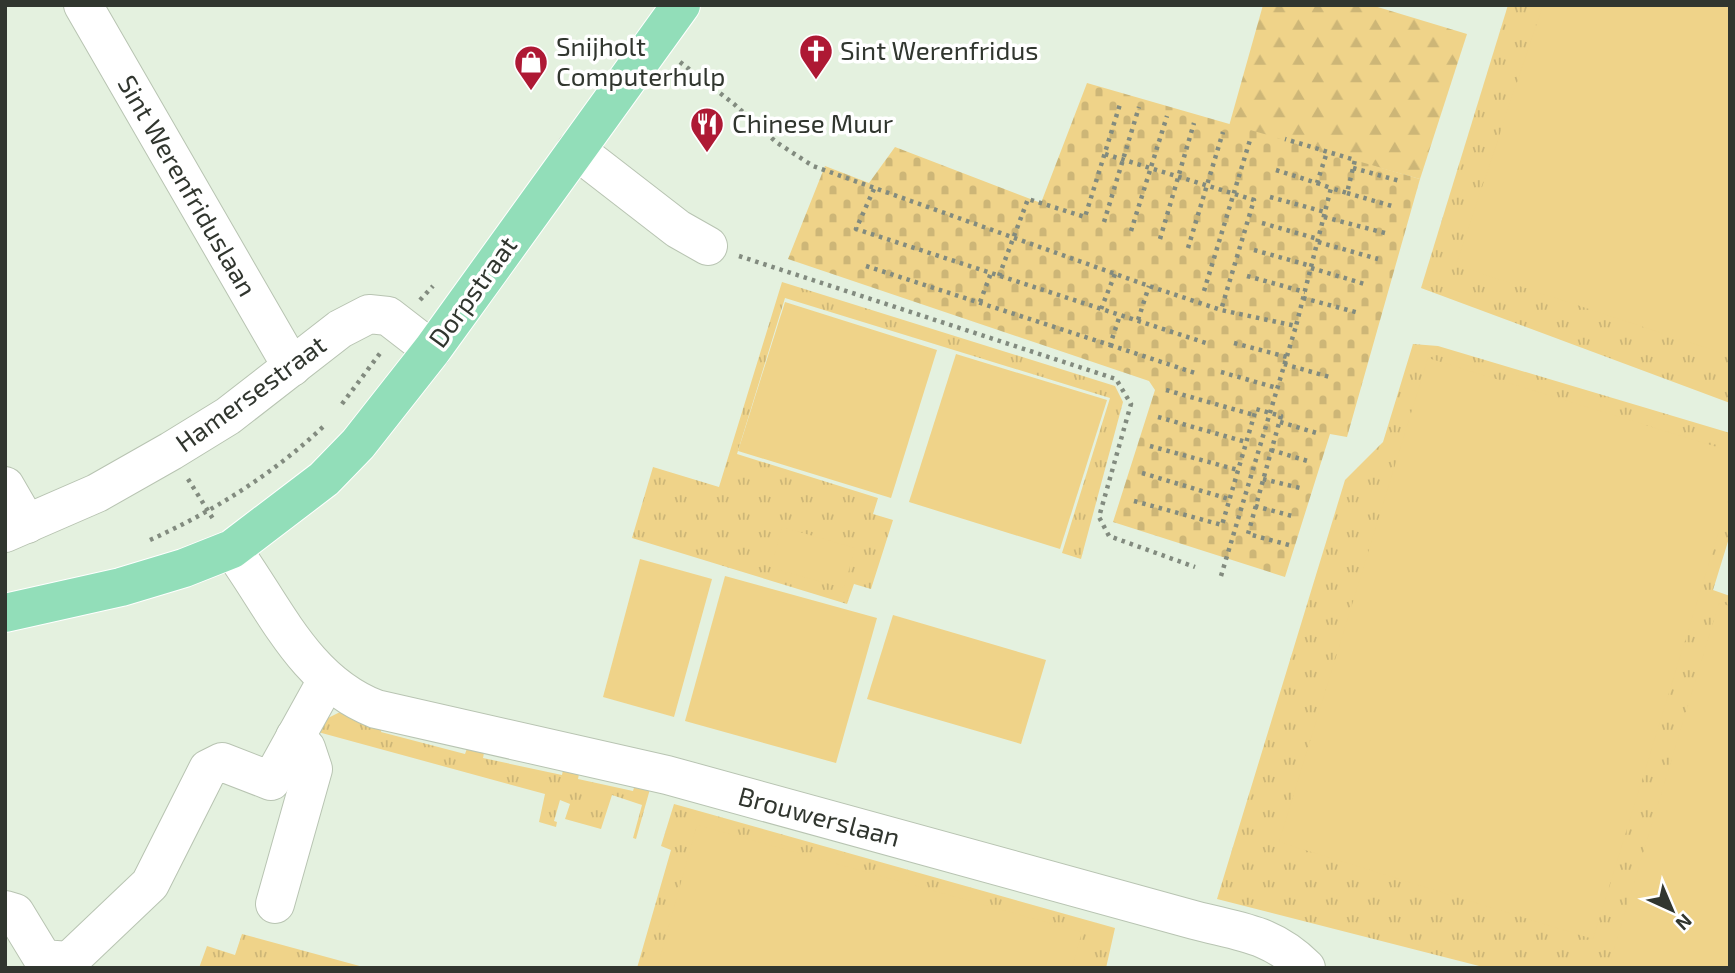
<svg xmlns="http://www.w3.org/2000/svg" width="1735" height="973" font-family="'Exo 2',sans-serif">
<defs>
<pattern id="grass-tufts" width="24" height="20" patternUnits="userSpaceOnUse" patternTransform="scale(1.75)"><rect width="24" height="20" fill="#efd389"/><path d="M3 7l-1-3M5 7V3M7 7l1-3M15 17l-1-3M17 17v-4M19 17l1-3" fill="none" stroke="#cdb677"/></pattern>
<pattern id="forest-firs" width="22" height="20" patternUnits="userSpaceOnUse" patternTransform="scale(1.75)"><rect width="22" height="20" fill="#efd389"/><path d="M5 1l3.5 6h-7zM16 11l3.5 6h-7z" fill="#cdb677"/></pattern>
<pattern id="cemetery-stones" width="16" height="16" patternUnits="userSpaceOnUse" patternTransform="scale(1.75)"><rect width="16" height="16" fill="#efd389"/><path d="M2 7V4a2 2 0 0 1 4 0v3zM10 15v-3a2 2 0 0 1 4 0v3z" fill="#cdb677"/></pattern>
</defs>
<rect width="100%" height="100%" fill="#e4f1df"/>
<g fill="url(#grass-tufts)">
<polygon points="1508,5 1730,5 1730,403 1421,288"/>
<polygon points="782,282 1115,386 1123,402 1081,559 1062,553 1110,398 785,298 737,454 878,498 873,514 893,520 871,589 854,584 847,604 632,538 653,467 719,487"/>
<polygon points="1413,344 1438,346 1730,433 1730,535 1713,590 1730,596 1730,968 1487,968 1217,899 1345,480 1383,442"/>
<polygon points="340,712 383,722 381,732 465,754 469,743 485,748 483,758 562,775 564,765 580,769 578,779 633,791 636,781 650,789 636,839 633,838 642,805 612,795 601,829 565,819 570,804 560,800 554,821 557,822 556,827 539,822 545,794 318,732 328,718"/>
<polygon points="674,804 1115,928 1106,968 637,968 671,850 661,846"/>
<polygon points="242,934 367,968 199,968 207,946 235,955"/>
</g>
<polygon fill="url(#forest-firs)" points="1263,5 1371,5 1467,34 1420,179 1229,126"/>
<polygon fill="url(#cemetery-stones)" points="1087,83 1420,179 1347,437 1330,434 1285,577 1113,522 1155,390 1149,381 788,259 825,166 869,183 895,147 1041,203"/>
<g fill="#efd389">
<polygon points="1543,5 1730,5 1728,355 1456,265"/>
<polygon points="785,302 937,350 891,498 738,451"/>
<polygon points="956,354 1107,400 1060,549 909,502"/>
<polygon points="1428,358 1730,451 1730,495 1593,939 1279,842"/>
<polygon points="782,527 855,548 844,588 771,568"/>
<polygon points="640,559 712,579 674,717 603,697"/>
<polygon points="725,576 877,618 836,763 685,721"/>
<polygon points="1719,603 1730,606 1730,968 1640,968 1611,959"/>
<polygon points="893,615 1046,660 1021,744 867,699"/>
<polygon points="697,825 1082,932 1072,968 657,968"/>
</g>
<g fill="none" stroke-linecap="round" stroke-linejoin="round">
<g stroke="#b8c4b2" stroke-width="40">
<g id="minor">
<polyline points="83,5 292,367"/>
<polyline points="576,150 678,229 708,246"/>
<polyline points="5,486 27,524"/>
<polyline points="5,533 97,493 171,451 228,416 340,329 369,314 388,316 432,350"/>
<path d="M232,549C275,608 304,681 376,709L667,775L1194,920C1239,932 1271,933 1306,968"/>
<polyline points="275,904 313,769 306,748 295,737"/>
<polyline points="5,910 15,913 43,959 69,961 150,884 208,769 222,762 271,781 327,680"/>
</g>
</g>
<g stroke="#fff" stroke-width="40">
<polyline id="major" points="5,613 121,587 184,568 232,549 324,479 358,444 432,350 681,5"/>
</g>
<g stroke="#828b7f" stroke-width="4.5" stroke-dasharray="3.5 5" stroke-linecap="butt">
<polyline points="680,62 734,104 776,142 813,166 1149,286 1221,310 1296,326 1331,188 1347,193 1355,160 1285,139"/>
<polyline points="1105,154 1254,200 1221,310"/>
<polyline points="1353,168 1400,181"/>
<polyline points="1276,170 1317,183 1327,152"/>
<polyline points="1317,183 1331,188"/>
<polyline points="874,189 856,229 1206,343"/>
<polyline points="1347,193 1392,206"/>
<polyline points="1270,197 1325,212"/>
<polyline points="1324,217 1385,233"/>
<polyline points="1104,222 1139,107"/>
<polyline points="1262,223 1318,239"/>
<polyline points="1131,231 1167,116"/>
<polyline points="1160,239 1194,123"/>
<polyline points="1318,242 1378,259"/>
<polyline points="1188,248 1223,132"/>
<polyline points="1254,250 1311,266"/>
<polyline points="739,256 1116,379 1131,404 1099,517 1109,536 1195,567"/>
<polyline points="866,266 1110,345 1120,315"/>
<polyline points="1311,268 1368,285"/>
<polyline points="999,276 1028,199 1085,217 1121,101"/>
<polyline points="1247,276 1305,292"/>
<polyline points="1204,291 1250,140"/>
<polyline points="1303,298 1359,313"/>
<polyline points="420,300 433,286"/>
<polyline points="980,302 991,273"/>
<polyline points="1101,309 1115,274"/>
<polyline points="1138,320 1149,286"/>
<polyline points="1234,343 1287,357"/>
<polyline points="1110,345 1198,374"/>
<polyline points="1284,364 1333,378"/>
<polyline points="1221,372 1277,388"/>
<polyline points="1166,390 1254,415"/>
<polyline points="342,404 381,352"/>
<polyline points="1158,417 1246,442"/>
<polyline points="1280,422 1320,434"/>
<polyline points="1150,446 1238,470"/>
<polyline points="1271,450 1311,462"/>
<polyline points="1142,473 1229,499"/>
<polyline points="188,479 215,522"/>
<polyline points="1263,479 1304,489"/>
<polyline points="1134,501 1222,525 1256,409 1281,416 1248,534 1289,545"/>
<polyline points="1255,506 1296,517"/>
<path d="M150,540C214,511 275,473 326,424"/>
<polyline points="1221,576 1296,326"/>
</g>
<use href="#minor" stroke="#fff" stroke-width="38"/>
<use href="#major" stroke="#92deb9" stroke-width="38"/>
</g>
<defs>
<g id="church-pin" transform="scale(1.75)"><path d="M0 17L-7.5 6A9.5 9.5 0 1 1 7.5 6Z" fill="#ae1934" stroke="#fff"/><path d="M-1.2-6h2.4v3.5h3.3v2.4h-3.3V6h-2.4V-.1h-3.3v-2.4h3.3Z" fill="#fff"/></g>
<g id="shop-pin" transform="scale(1.75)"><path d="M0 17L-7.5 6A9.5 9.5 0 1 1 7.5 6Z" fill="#ae1934" stroke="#fff"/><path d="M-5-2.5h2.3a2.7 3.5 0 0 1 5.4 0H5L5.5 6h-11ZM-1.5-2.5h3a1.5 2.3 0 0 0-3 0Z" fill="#fff"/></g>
<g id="restaurant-pin" transform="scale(1.75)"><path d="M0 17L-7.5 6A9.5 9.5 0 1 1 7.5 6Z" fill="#ae1934" stroke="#fff"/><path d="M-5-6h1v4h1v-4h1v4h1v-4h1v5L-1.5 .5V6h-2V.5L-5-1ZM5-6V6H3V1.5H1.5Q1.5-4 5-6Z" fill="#fff"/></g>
</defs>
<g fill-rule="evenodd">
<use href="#church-pin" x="816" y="51"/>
<use href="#shop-pin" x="531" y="62"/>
<use href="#restaurant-pin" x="707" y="124"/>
</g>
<g text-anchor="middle" stroke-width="7" stroke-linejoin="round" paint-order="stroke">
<g font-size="26" fill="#31362f" stroke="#fff" text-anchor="start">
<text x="556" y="56">Snijholt<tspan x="556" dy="30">Computerhulp</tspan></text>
<text x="840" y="60">Sint Werenfridus</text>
<text x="732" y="133">Chinese Muur</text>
</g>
<g font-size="26" fill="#31362f" stroke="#fff">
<text transform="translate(187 186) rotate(60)" y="9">Sint Werenfriduslaan</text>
<text transform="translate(473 292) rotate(-54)" y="9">Dorpstraat</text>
<text transform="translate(251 394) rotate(-36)" y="9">Hamersestraat</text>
<text transform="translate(819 817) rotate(15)" y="9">Brouwerslaan</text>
</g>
</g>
<rect width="1735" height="973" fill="none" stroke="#31362f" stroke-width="14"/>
<g transform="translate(1672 910) rotate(136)" stroke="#ffffff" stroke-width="5" paint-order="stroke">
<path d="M0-5L12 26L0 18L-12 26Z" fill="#31362f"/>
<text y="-10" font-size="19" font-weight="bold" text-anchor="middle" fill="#31362f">N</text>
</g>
</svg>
